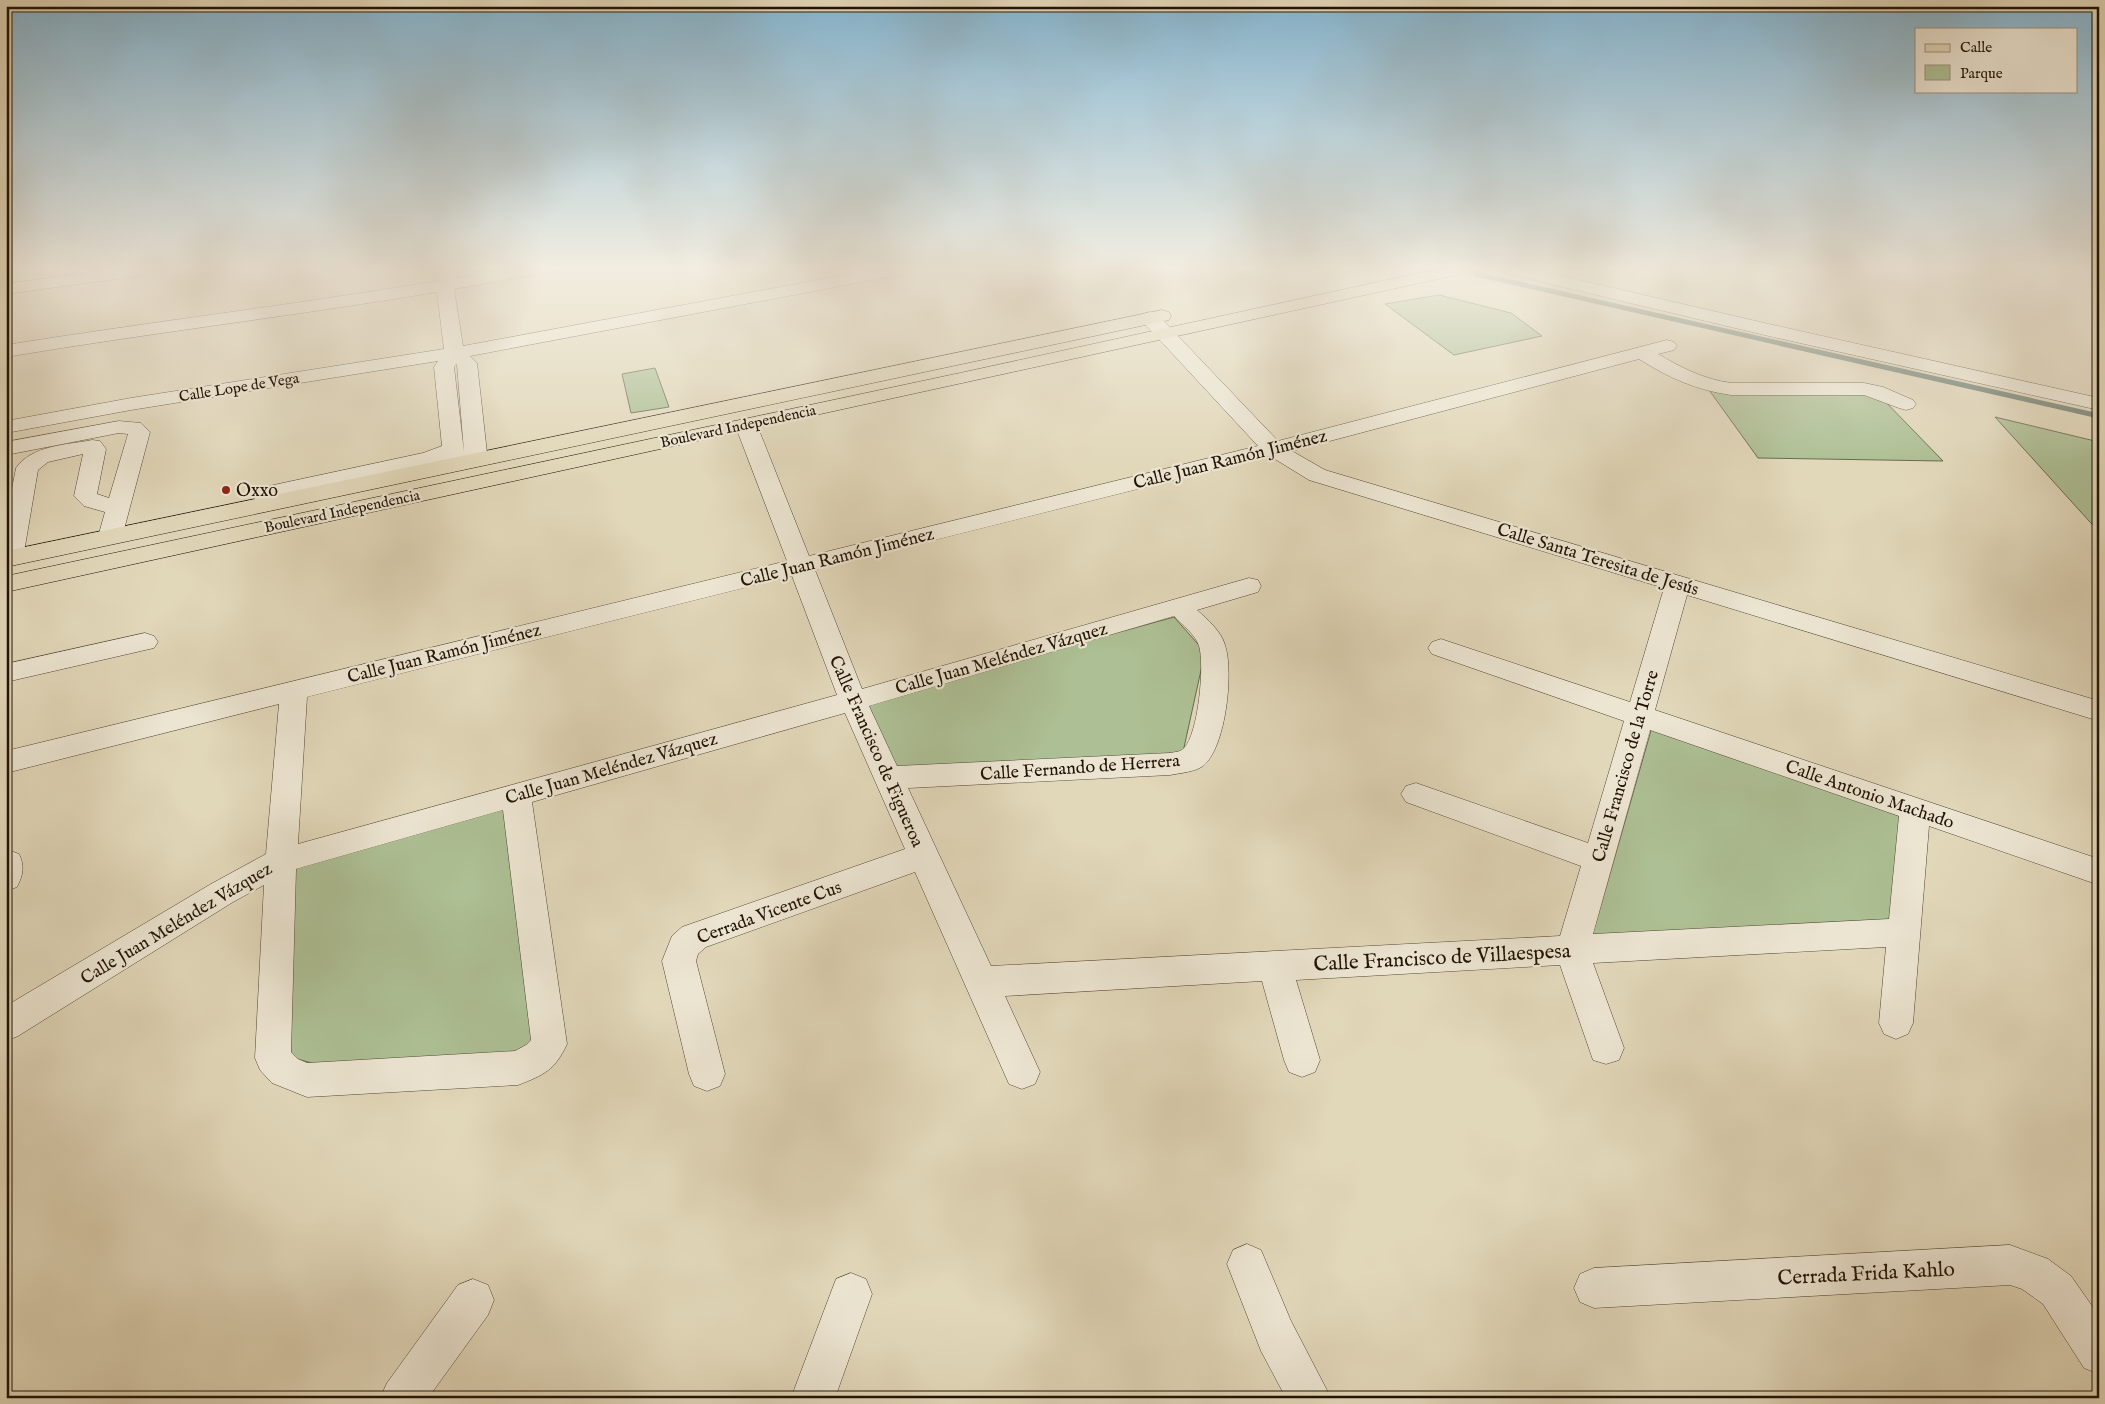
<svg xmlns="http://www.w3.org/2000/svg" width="2105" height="1404" font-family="'IM FELL English',serif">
<rect width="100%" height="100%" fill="#e1d7b9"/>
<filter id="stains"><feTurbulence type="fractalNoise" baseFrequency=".004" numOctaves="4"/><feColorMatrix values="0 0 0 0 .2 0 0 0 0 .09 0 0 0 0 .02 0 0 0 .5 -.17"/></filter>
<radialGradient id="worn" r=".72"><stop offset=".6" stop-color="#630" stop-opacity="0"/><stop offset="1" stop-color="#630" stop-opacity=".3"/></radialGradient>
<g fill="#adbf94" stroke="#67694c">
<polygon points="457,267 534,267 453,281"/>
<polygon points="1439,295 1511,313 1542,336 1454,355 1385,304"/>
<polygon points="655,368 669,407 631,413 622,374"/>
<polygon points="1709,390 1876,392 1943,461 1758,458"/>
<polygon points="1995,417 2099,442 2099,532"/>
<polygon points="1174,617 1205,652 1183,752 1168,760 892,773 860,704"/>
<polygon points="1652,727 1900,816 1892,926 1592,937"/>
<polygon points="507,806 535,1044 519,1055 319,1065 283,1055 295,865"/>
</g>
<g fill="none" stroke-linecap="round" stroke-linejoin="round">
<polyline stroke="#66776b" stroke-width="5" points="1476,274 2099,416"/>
<g stroke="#514431" stroke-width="1">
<g id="minor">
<polygon points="129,267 175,267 172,271 166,272 6,294 6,284"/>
<path d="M441,267H457L456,278L521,267H560L557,271L551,272L454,289L463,346L888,267H924L921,271L915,272L470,356L477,363L487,453C475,471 462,474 445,460L263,501L255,499L252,494L255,489L423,453L442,446L434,367L438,361L131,410L6,433V421L131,398L444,349L437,292C294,316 149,333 6,357V345C150,322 294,305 437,281ZM456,364L457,365L464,452L454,367Z"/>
<polygon points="1493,267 1523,267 1773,325 2099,398 2099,410 1773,337 1496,271"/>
<path d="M1150,312L1157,314L1278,441L1667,340L1674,342L1677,346L1674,350L1658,354C1682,368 1703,379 1731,383H1864L1883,387L1913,400L1916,404L1913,408L1906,410L1899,408L1864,395H1731C1696,390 1669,378 1639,359L1292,451L1325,470L2099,701V721L1687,595L1655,710L2099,859V885L1929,826L1913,1023L1908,1034L1896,1039L1884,1034L1879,1023L1886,947L1593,963L1624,1048L1619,1060L1606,1064L1593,1060L1560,965L1296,980L1320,1060L1315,1072L1302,1077L1289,1072L1284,1060L1262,981L1005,996L1040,1072L1035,1084L1022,1089L1009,1084L915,872L706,947L698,954L696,961L725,1074L720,1086L707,1091L694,1086L689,1074L662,961L672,936L682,927L905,849L845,713L532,802L567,1044C555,1070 544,1075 518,1085L307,1097L272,1083L260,1070L255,1058L264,885L233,902L18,1036L6,1041V1006L211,884L266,854L279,704L6,773V751L787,561L735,425L739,421L746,419L753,421L757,425L809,556L1258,446L1143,322L1141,318L1143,314ZM1270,456L1309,480L1664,588L1630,702L1441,639L1432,642L1428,648L1432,654L1624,721L1588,843L1416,783L1406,786L1401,794L1406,802L1581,866L1560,936L991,966L908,788L1170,775C1180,773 1195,772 1203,766C1226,748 1234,671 1225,645C1221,631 1208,620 1197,610L1258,592L1261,586L1258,580L1249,578L862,689L815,570ZM792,576L837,695L298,844L307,697ZM1174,616C1182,625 1196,635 1199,646C1205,665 1198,735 1184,748C1181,752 1175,752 1170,753L897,766L869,706ZM1650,730L1899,816L1889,919L1593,934ZM503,810L531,1040L526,1045L515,1051L307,1063L298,1059L291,1052L296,869Z"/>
<path d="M119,421L141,423L150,432L122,537L118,542L110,544L102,542L98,537L105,512L84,506L74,496L83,454L48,462L38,470L23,558L20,563L11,566L6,564V519L16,468C32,445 67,445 92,440L100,441L106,449L97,494L109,498L128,434L119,433L6,455V442Z"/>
<polygon points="145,633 154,636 158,642 154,648 6,682 6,664"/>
<path d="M8,850L19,854C25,866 23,875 17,887L6,891V851Z"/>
<polygon points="1247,1244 1261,1250 1291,1321 1331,1398 1286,1398 1261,1351 1227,1264 1233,1250"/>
<polygon points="2010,1245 2048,1259 2071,1276 2099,1316 2099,1374 2084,1368 2043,1304 2022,1289 2010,1285 1594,1308 1580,1302 1574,1288 1580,1274 1594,1268"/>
<polygon points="851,1273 866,1279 872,1294 835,1398 791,1398 836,1279"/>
<polygon points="473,1279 488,1285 494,1300 488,1315 428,1398 380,1398 387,1383 458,1285"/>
</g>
</g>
<g stroke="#211304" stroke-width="1">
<g id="major">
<polygon points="1447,267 1479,267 1476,271 1470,272 6,592 6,576 960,373"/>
<polygon points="1162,310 1169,312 1171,316 1169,320 6,567 6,551"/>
</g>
</g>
<use href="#minor" fill="#ece5d2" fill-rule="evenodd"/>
<use href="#major" fill="#e1d7b9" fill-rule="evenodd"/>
</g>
<linearGradient id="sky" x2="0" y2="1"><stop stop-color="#86b6d1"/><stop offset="0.58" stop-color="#f2ede0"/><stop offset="1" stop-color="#f2ede0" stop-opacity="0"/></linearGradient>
<rect width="2105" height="463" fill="url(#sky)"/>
<circle fill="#8f2418" stroke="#ece5d2" stroke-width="2" cx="226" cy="490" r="5"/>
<g text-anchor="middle" stroke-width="4.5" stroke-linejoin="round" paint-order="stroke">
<g font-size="15" fill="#211304" stroke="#ece5d2">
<text transform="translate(239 387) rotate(-9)" y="5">Calle Lope de Vega</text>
<text transform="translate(738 426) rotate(-12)" y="5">Boulevard Independencia</text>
<text transform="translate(342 511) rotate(-12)" y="5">Boulevard Independencia</text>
</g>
<g font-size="18" fill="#211304" stroke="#ece5d2">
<text transform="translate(1230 459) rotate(-14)" y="6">Calle Juan Ramón Jiménez</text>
<text transform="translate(837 557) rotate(-14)" y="6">Calle Juan Ramón Jiménez</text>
<text transform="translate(1598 559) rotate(17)" y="6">Calle Santa Teresita de Jesús</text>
<text transform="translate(444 653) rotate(-14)" y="6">Calle Juan Ramón Jiménez</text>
<text transform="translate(1001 658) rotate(-16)" y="6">Calle Juan Meléndez Vázquez</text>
<text transform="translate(877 751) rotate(66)" y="6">Calle Francisco de Figueroa</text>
<text transform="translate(1625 766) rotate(-74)" y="6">Calle Francisco de la Torre</text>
<text transform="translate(1080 767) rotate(-4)" y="6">Calle Fernando de Herrera</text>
<text transform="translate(611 768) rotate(-16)" y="6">Calle Juan Meléndez Vázquez</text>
<text transform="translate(1870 794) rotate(19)" y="6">Calle Antonio Machado</text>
<text transform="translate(769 912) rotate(-20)" y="6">Cerrada Vicente Cus</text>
<text transform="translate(176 923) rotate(-31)" y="6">Calle Juan Meléndez Vázquez</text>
</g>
<g font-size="18" fill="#211304" stroke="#ece5d2" text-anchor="start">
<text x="236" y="496">Oxxo</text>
</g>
<g font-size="21" fill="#211304" stroke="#ece5d2">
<text transform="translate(1442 957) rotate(-3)" y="7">Calle Francisco de Villaespesa</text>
<text transform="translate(1866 1273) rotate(-3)" y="7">Cerrada Frida Kahlo</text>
</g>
</g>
<rect width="2105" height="1404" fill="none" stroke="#e1d7b9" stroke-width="25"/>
<rect x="8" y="8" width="2090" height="1389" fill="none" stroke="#211304" stroke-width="2.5"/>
<rect x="12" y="12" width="2080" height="1379" fill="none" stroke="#211304"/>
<rect x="1915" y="28" width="162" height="65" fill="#ece5d2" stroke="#9b9180"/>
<rect x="1925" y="44" width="25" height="8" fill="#e1d7b9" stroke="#9b9180"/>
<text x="1960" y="52" font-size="15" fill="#211304">Calle</text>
<rect x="1925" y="65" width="25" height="15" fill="#adbf94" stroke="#9b9180"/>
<text x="1960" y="78" font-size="15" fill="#211304">Parque</text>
<rect width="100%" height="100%" filter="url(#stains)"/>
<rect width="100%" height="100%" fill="url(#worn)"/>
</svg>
